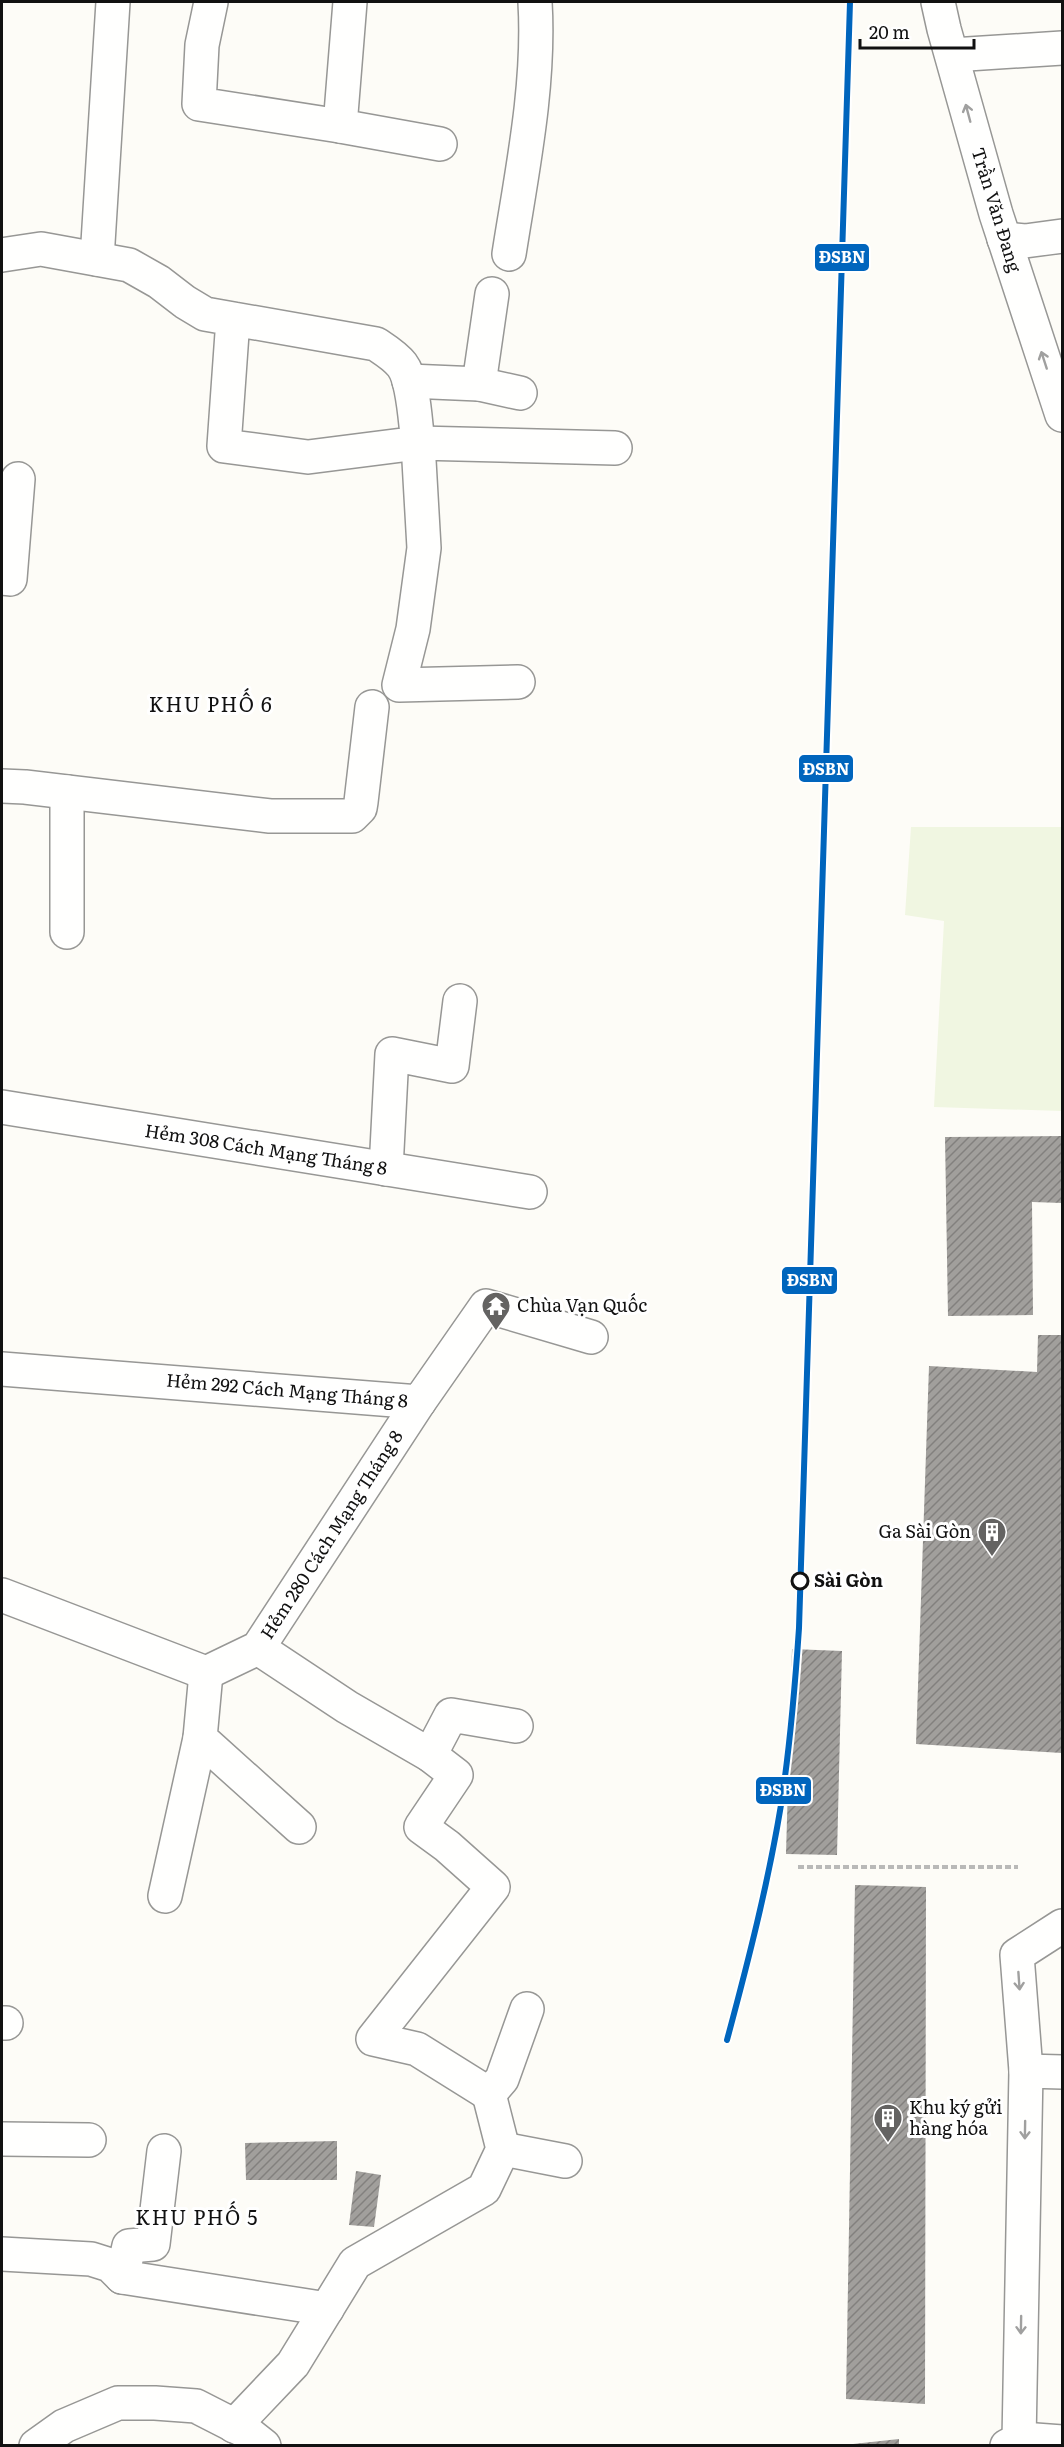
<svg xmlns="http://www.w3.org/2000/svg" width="1064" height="2447" font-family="Literata,serif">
<defs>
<pattern id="building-hatch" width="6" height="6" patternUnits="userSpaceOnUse" patternTransform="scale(1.5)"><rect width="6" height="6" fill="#a19f9c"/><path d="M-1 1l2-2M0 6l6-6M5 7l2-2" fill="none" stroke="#82807e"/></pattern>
</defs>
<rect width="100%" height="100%" fill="#fdfcf7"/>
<polygon fill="#f0f6e1" points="911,827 1062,827 1062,1111 934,1107 944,921 905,915"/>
<g fill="url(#building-hatch)">
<polygon points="1062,1136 1062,1203 1032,1202 1033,1315 948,1316 945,1137"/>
<polygon points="1038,1335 1062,1335 1062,1753 916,1744 929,1366 1037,1372"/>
<polygon points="792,1649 842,1651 837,1855 786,1854"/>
<polygon points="855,1885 926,1887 925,2404 846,2399"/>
<polygon points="337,2141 337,2180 246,2180 245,2143"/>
<polygon points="356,2171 381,2175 374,2227 349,2225"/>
<polygon points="899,2439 899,2446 853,2446 853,2444"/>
</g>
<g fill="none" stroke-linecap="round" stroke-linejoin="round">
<g stroke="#979795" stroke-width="36">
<g id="minor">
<polyline points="211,2 202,45 199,104 340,126"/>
<polyline points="350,2 340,126 440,144"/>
<polyline points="938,2 944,29 996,214 1062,415"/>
<polyline points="952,55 1062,48"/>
<polyline points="1004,239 1025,241 1062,236"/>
<path d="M509,254C522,171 540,85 535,2"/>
<path d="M2,255L41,249L129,265L159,282L185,302L205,314L376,344C385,350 395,356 402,365C414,381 415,422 418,443L308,457L224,446L233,319"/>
<polyline points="97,259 113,2"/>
<polyline points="409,381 479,384 492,294"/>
<polyline points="479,384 520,393"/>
<polyline points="2,578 10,579 18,479"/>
<polyline points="518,682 399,685 413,629 424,548 418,443 615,448"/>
<polyline points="2,786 25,787 270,816 352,816 360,808 361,802 372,707"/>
<polyline points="67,932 67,792"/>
<polyline points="2,1107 530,1192"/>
<polyline points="386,1169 392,1054 452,1066 460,1001"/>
<polyline points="2,1369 419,1402 486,1306 591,1337"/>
<polyline points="2,1595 206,1673 258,1648 419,1402"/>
<polyline points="258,1648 347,1707 430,1755 456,1775 421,1827 447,1846 493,1887 373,2039 417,2049 489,2094"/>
<polyline points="206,1673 200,1738 299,1827"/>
<polyline points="430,1755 451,1715 516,1726"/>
<polyline points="165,1896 200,1738"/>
<polyline points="2,2023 6,2023"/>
<polyline points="1026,2071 1062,2072"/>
<polyline points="489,2094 502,2079 527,2009"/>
<polyline points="2,2139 89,2140"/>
<polyline points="503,2149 565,2161"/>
<polyline points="2,2254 91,2259 110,2265 122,2277 327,2309"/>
<polyline points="122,2277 129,2246 153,2244 164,2151"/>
<polyline points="234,2426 293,2364 355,2263 484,2189 503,2149 489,2094"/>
<polyline points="1019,2441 1026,2071 1017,1955 1062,1926"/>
<polyline points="36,2446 64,2426 118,2403 155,2403 196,2406 245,2431 264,2446"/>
<polyline points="1007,2446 1022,2439 1062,2442"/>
</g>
</g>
<polyline stroke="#b9b9b8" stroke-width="4" stroke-dasharray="6 3" stroke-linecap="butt" points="798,1867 1018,1867"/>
<use href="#minor" stroke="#fffffe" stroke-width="33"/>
<g stroke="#fff" stroke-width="10">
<path id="rail-1" d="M727,2040C748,1962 768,1884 781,1805C790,1746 795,1687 799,1628L850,2"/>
</g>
<use href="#rail-1" stroke="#0065bd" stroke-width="6"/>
</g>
<defs><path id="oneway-shaft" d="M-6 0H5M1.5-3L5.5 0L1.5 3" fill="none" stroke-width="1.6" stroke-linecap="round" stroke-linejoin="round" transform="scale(1.5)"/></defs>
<g stroke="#a0a09f">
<use href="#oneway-shaft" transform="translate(968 113) rotate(-105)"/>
<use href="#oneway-shaft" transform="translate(1044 360) rotate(-108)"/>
<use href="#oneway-shaft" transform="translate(1019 1981) rotate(86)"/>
<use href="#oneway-shaft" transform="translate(1025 2130) rotate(91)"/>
<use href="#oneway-shaft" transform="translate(1021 2325) rotate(91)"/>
</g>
<defs>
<g id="temple-pin" transform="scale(1.5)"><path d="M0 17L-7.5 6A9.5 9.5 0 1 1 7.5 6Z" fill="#646362" stroke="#fff"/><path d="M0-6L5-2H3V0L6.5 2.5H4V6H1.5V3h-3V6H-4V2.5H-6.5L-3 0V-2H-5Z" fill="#fff"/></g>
<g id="building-pin" transform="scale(1.5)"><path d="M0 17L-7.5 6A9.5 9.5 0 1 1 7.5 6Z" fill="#646362" stroke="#fff"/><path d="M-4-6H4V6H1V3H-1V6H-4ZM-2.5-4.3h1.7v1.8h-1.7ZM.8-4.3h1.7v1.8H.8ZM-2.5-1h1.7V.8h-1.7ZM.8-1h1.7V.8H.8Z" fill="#fff"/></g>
</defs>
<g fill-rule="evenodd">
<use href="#temple-pin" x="496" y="1306"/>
<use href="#building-pin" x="992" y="1532"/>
<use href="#building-pin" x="888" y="2118"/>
</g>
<circle fill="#fff" stroke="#111" stroke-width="3" cx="800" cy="1581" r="8"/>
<g text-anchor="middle" stroke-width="6" stroke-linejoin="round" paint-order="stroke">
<g font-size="18" fill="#111" stroke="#fff">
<text transform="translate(996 210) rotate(73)" y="6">Trần Văn Ðang</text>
<text transform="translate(266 1150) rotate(9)" y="6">Hẻm 308 Cách Mạng Tháng 8</text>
<text transform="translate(287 1391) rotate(5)" y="6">Hẻm 292 Cách Mạng Tháng 8</text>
<text transform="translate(332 1535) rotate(-57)" y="6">Hẻm 280 Cách Mạng Tháng 8</text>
</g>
<g font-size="18" fill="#111" stroke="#fff" text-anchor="start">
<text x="517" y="1312">Chùa Vạn Quốc</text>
<text x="971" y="1538" text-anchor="end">Ga Sài Gòn</text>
<text x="909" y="2114">Khu ký gửi<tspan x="909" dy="21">hàng hóa</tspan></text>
</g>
<g font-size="18" font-weight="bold" fill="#111" stroke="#fff" text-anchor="start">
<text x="814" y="1587">Sài Gòn</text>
</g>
<g font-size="20" letter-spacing="1.5" fill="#111" stroke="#fff">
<text x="211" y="712">KHU PHỐ 6</text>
<text x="197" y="2225">KHU PHỐ 5</text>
</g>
</g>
<g stroke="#fff" stroke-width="2">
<rect x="814" y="243" width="56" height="29" rx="6" fill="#0065bd"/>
<rect x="798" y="754" width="56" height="29" rx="6" fill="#0065bd"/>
<rect x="781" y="1266" width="57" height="29" rx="6" fill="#0065bd"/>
<rect x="755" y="1776" width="57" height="29" rx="6" fill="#0065bd"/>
</g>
<g font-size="16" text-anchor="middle" font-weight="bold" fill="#fff">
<text x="842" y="263">ĐSBN</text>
<text x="826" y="775">ĐSBN</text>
<text x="810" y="1286">ĐSBN</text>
<text x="783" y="1796">ĐSBN</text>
</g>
<rect width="1064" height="2447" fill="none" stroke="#111111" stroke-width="6"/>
<path d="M860 39v9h114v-9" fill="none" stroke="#111111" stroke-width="3"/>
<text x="869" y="39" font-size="18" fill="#111111" stroke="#ffffff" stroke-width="4.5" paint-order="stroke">20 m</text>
</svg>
